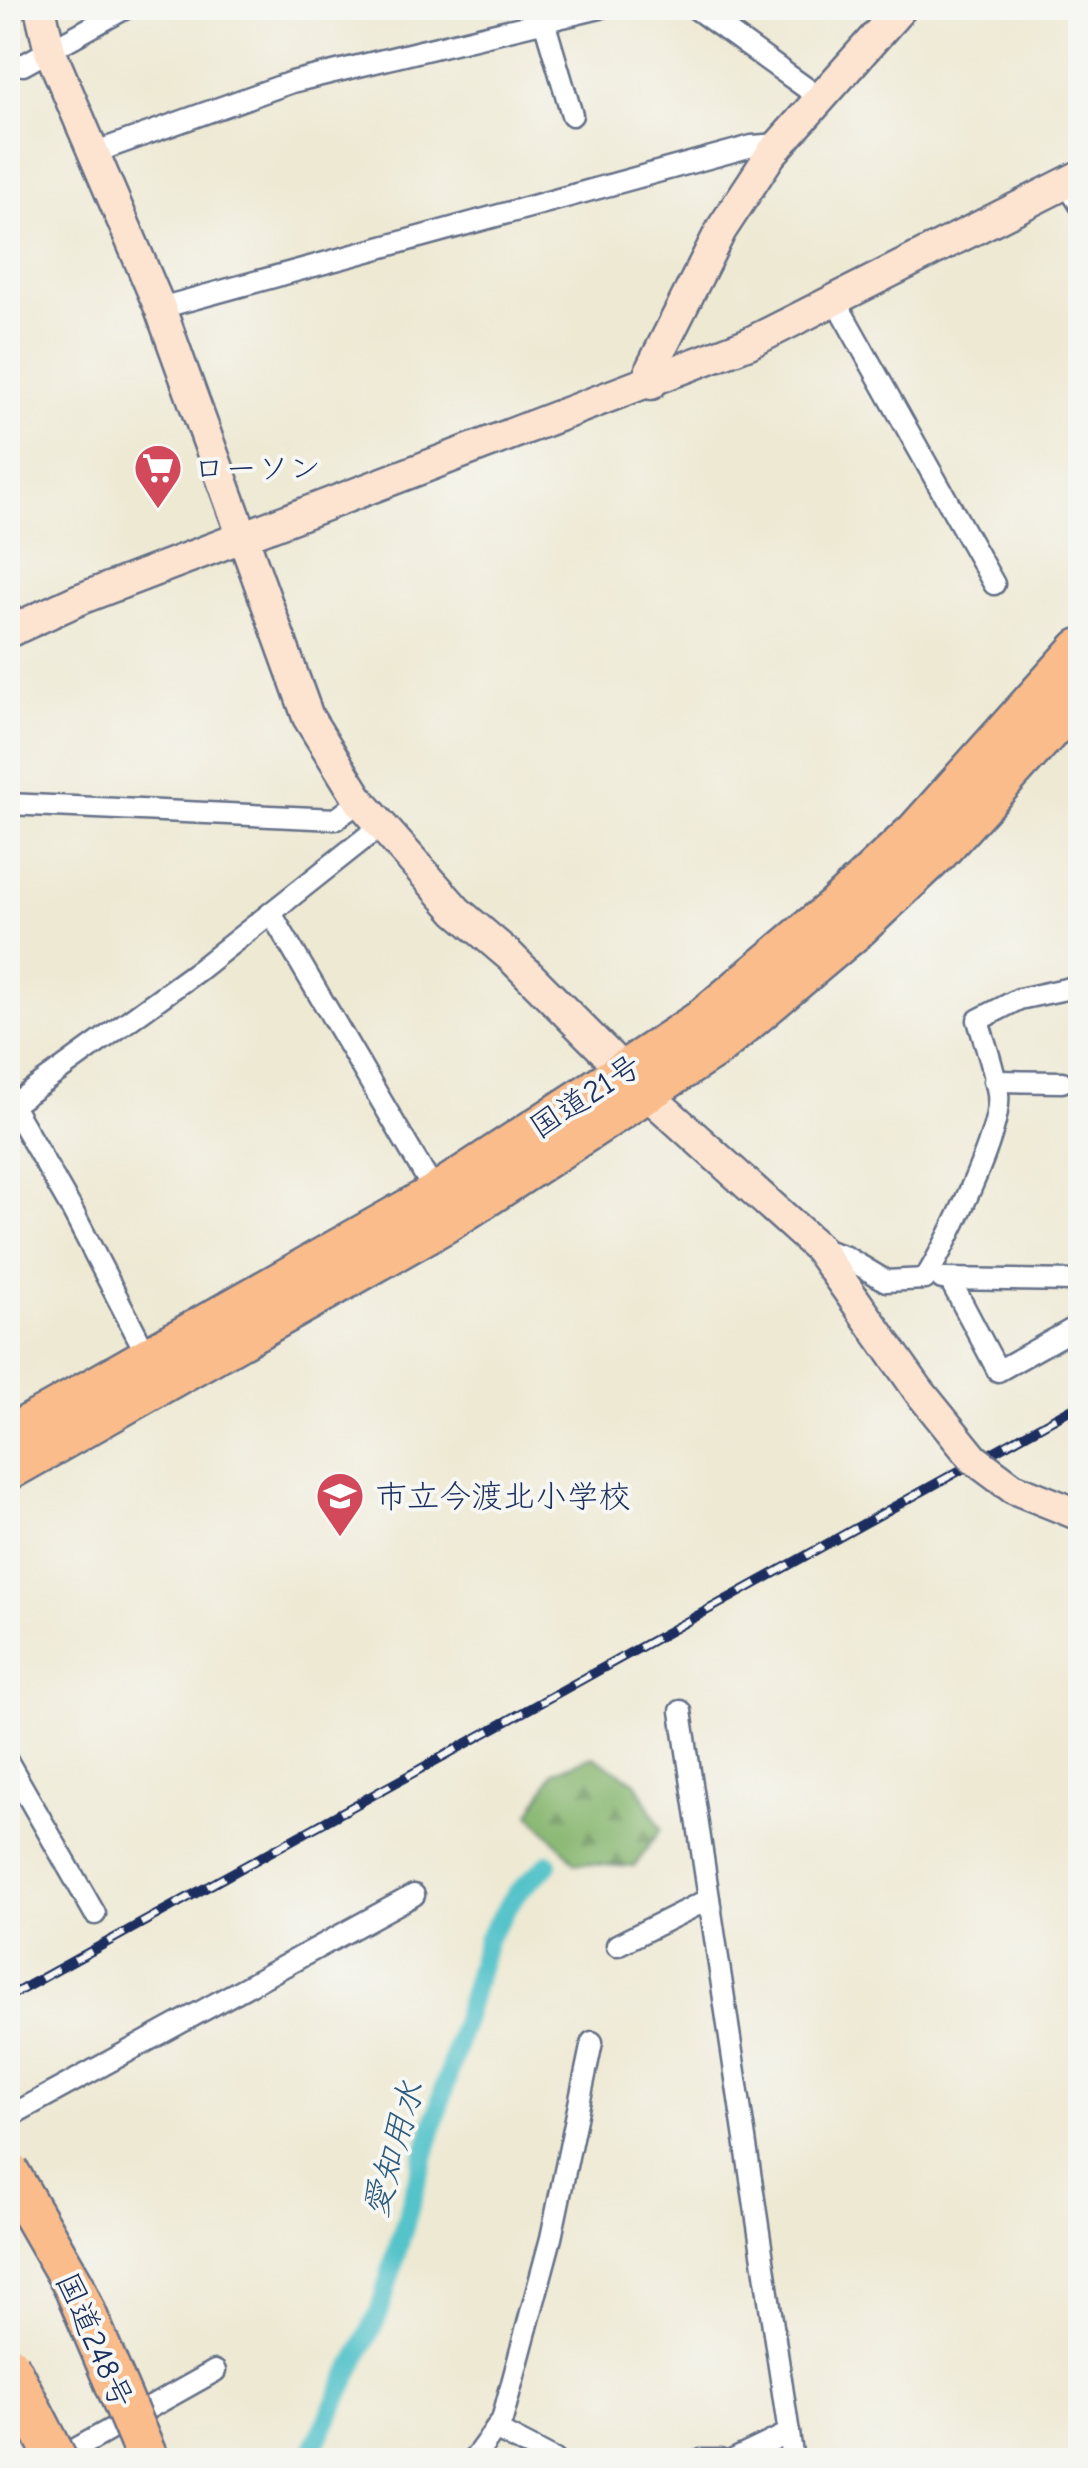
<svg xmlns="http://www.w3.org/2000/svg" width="1088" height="2468" font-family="'Comic Neue','Klee One',sans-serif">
<defs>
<pattern id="forest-firs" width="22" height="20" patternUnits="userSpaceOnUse" patternTransform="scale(2.5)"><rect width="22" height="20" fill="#86b66e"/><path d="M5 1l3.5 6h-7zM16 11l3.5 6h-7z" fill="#6d945e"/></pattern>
</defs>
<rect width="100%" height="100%" fill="#f6f6f2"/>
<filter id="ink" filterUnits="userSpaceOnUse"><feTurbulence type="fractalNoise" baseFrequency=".01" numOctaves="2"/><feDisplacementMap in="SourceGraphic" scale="20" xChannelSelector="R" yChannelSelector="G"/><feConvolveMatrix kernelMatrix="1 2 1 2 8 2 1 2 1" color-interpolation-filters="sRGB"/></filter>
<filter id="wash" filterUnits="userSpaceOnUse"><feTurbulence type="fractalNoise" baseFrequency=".0048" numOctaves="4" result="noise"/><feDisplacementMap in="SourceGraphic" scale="40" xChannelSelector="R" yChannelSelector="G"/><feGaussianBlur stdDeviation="2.25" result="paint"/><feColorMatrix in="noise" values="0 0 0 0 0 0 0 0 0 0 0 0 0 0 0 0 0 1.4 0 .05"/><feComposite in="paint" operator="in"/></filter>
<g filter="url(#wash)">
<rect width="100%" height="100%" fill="#eee9d3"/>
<polygon fill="url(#forest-firs)" stroke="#507266" stroke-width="2.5" points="593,1756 636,1782 661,1829 634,1867 576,1863 530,1814 554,1772"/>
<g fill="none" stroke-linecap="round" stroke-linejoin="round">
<polyline stroke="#55c3ca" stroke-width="20" points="308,2460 379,2313 488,1937 516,1894 548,1864"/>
</g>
</g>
<g filter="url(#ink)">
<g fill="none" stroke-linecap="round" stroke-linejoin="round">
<g stroke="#657087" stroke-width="25">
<g id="street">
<polyline points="695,8 820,98"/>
<polyline points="544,21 572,115"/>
<polyline points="8,61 23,65 126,8"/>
<polyline points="93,153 292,82 600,8"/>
<polyline points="1066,183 1080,205"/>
<polyline points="836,302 994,584"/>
<polyline points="160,308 752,146 780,144"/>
<polyline points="8,804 336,819 360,801"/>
<polyline points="271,913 436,1194"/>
<polyline points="994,1081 1062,1082"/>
<polyline points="8,1099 71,1208 148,1357"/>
<polyline points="8,1108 200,969 379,827"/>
<path d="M818,1248L846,1257L886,1281L925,1279C945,1246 1003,1131 998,1094C995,1070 985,1044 978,1020L1019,999L1080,986"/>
<polyline points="942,1279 1080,1281"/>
<polyline points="950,1280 998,1371 1080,1325"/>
<polyline points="681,1711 793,2460"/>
<polyline points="8,1762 95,1914"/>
<polyline points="617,1945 709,1899"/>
<polyline points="8,2117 414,1895"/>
<polyline points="495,2429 555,2460"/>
<polyline points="56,2460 215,2371"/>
<polyline points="473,2460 502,2420 551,2238 592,2042"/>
<polyline points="701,2460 720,2460"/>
<polyline points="733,2460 789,2433"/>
</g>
</g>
<g stroke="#657087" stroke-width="35">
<g id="secondary">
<polyline points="40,8 50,51 160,308 308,717 360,801 457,911 511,957 646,1093 818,1248 919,1391"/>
<polyline points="651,384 651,369 721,230 771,154 901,8"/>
<polyline points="8,632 80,599 749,343 1080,176"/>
</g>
</g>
<g stroke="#657087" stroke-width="45">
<g id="highway">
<polyline points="8,1437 436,1194 699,1022 835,908 916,832 1080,649"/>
<polyline points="8,1470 451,1219 716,1047 855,930 937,853 1080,696"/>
</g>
</g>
<use href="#street" stroke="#fff" stroke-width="20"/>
<use href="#secondary" stroke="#fde4d1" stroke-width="30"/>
<use href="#highway" stroke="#fabc8b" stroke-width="40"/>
<g stroke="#1b2f5e" stroke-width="10">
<polyline id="rail" points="8,1997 1080,1404"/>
</g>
<use href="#rail" stroke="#f6f6f2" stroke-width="6" stroke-dasharray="19" stroke-linecap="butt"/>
<g stroke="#657087" stroke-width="35" stroke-linecap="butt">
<polyline id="secondary-bridge" points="919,1391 974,1459 1013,1488 1080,1515"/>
</g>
<g stroke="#657087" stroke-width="45" stroke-linecap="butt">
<g id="highway-bridge">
<polyline points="8,2171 74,2286 148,2460"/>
<polyline points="8,2365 57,2460"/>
</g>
</g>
<use href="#secondary-bridge" stroke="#fde4d1" stroke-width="30"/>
<use href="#highway-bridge" stroke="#fabc8b" stroke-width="40"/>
</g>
</g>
<defs>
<g id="supermarket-pin" transform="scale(2.5)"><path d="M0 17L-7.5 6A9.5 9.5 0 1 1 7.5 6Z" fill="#d1495b" stroke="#f6f6f2"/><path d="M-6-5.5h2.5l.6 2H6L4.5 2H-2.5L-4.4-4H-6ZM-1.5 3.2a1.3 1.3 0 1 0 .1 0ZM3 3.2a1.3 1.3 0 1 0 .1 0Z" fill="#fff"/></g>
<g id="school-pin" transform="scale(2.5)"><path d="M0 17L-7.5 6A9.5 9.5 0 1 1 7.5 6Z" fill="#d1495b" stroke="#f6f6f2"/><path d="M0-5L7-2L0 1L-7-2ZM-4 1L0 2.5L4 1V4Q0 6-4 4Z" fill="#fff"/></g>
</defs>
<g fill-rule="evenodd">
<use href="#supermarket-pin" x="158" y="468"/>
<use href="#school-pin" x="340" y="1496"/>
</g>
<g text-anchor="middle" stroke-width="8" stroke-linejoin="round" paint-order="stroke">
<g font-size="32" fill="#1b2f5e" stroke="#f6f6f2" text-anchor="start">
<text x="193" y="479">ローソン</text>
<text x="375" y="1507">市立今渡北小学校</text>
</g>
<g font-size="32" fill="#1b2f5e" stroke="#f6f6f2">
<text transform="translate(585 1096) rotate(-33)" y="11">国道21号</text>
<text transform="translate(95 2340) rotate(66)" y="11">国道248号</text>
</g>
<g font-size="35" font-style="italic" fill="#2c5b7e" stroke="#f6f6f2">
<text transform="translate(393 2149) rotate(-74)" y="12">愛知用水</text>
</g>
</g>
<rect width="1088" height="2468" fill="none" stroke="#f6f6f2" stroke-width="40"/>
</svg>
